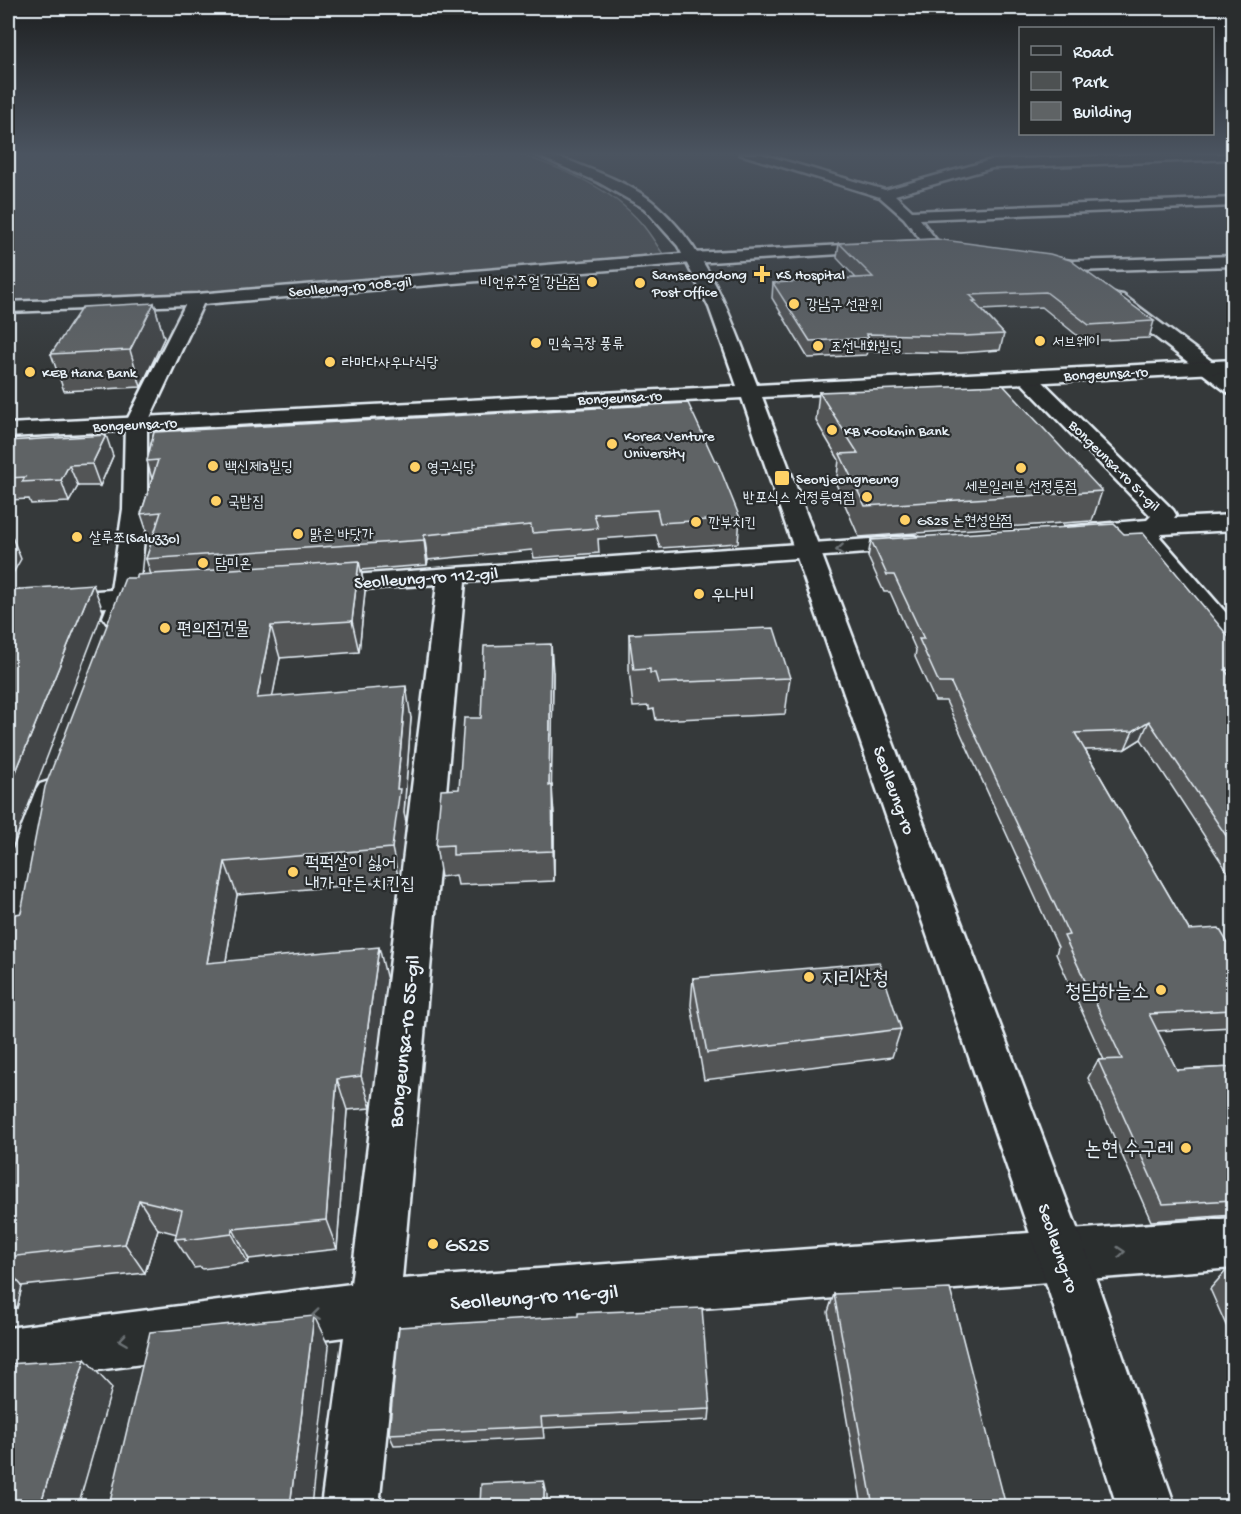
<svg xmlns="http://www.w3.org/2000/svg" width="1241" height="1514" font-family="'Gochi Hand','Poor Story',sans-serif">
<rect width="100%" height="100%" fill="#35393a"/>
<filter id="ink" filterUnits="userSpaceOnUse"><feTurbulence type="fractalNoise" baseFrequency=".0167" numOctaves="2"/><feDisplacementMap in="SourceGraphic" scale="12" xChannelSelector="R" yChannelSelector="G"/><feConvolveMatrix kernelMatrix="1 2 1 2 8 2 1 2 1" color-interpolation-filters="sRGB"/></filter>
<g filter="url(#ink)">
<path fill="#4d5152" stroke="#9aa1a5" stroke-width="1.5" d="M8,154H519C563,169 610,187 641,223C649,232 656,244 663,254L192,294L8,302Z"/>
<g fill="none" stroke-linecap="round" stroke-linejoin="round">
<g stroke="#e8f1f8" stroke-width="5">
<g id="minor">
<polygon points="740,154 761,154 885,190 991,160 1148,154 1234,154 1234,159 992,168 895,195 912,211 1234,198 1234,206 920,219 941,246 933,251 928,249 904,218 880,197"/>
<polygon points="883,243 889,245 891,248 889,251 692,263 203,304 147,424 147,509 139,588 163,587 173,589 177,595 173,601 135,605 127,623 117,625 107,623 103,617 107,607 8,613 8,597 111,590 123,509 125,424 185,305 8,312 8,302 197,294 692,253"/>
<polygon points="1032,255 1072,261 1234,256 1234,266 1072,271 1026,263 1024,260"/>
<polygon points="1117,294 1123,295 1234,378 1234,394 1227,392 1111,303 1108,299 1111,295"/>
<polygon points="1027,371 1034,373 1173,510 1176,515 1174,518 1234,515 1234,530 1162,534 1160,537 1234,622 1234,650 1224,647 1138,542 1135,536 1074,540 1065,537 1061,532 1065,527 1147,520 1151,516 1020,381 1017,377 1020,373"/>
<polygon points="914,536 923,539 927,544 923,549 465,582 402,1279 1234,1218 1234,1268 397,1331 379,1506 321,1506 344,1337 8,1382 8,1328 351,1284 437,584 319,592 309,590 305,584 309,578"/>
<polygon points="52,780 64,784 69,792 27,912 22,923 8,927 8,863 35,792 40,784"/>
</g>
</g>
<g stroke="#e8f1f8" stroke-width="5">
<path id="major" d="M534,154C557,154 574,163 595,171C613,178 641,191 655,204C709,251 732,320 757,385L1234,360V372L762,397L1088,1257L1175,1506H1117L1038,1257L742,398L8,437V424L737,386L709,307L678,246L644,208L598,182Z"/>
</g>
<use href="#minor" fill="#2a2d2e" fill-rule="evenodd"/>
<use href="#major" fill="#2a2d2e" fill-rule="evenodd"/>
</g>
<g fill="#525557" stroke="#e8f1f8" stroke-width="1.5">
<polygon points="936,239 1154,321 1149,338 1084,341 1042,307 982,310 1004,334 1000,350 961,353 867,351 866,355 808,358 772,298 773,283 856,278 837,258 839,243"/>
<polygon points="154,303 164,338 141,387 64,391 51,354"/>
<polygon points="819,392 1102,491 1092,521 859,537 836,484 839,460 816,421"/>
<polygon points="154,432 740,518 738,543 660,548 656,535 598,539 599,553 534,558 532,550 428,560 427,565 361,570 365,591 359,652 280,658 272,697 411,718 404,813 406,822 399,881 237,895 226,961 387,980 371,1108 347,1110 337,1249 249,1259 248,1263 202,1269 201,1267 194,1268 175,1239 177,1234 158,1229 145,1273 22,1286 17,1308 8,1309 8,936 21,913 137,578 151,575 146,559 153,538 149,538 141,514 152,479 147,461"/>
<polygon points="8,441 113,456 100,486 78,486 69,502 31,504 29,499 8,500"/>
<polygon points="1124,534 1233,642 1233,880 1141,739 1125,749 1085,750 1189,930 1233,952 1233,1027 1157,1031 1177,1070 1233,1067 1233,1215 1151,1221 1088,1078 1098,1060 1104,1060 1056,954 1058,947 946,701 935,701 915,657 916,650 890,592 884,592 868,557 871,540"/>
<polygon points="629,634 790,678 785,714 656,720 654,709 649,710 649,706 633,707 629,670"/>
<polygon points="553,673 551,786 554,816 554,881 458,885 456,875 441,877 436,846 459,789"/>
<polygon points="693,978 901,1029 892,1057 704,1080 691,1005"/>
<polygon points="1233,1263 1233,1341 1210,1289"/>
<polygon points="834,1294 1006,1506 862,1506 828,1312"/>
<polygon points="399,1327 710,1409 709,1420 543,1428 544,1438 394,1445 389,1434"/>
</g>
<g fill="#424547" stroke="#e8f1f8" stroke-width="1.5">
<polygon points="154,303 164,338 141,387 130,350"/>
<polygon points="106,435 113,456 100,486 92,464"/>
<polygon points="69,465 78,486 69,502 61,480"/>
<polygon points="10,532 21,559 8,582 8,537"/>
<polygon points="424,535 428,560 427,565 424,540"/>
<polygon points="359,561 365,591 359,652 352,621"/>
<polygon points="93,584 103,611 8,859 8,791"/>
<polygon points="271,626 280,658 266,730 257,698"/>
<polygon points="551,644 553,673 551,816 549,786"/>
<polygon points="406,686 411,718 404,813 406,822 399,881 392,848"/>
<polygon points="1149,721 1141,739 1125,749 1133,731"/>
<polygon points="552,785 554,816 554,881 553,851"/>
<polygon points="225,862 237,895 220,996 207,963"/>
<polygon points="379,947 387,980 371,1108 361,1076"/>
<polygon points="337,1079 347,1110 337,1249 326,1220"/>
<polygon points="139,1200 158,1229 145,1273 125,1244"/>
<polygon points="233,1229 249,1259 248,1263 232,1234"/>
<polygon points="8,1270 22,1286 17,1308 8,1298"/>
<polygon points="314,1316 329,1347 311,1506 290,1506"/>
<polygon points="85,1359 112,1388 78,1506 40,1506"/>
<polygon points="544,1481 547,1495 547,1506 544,1506"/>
</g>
<g fill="#5f6365" stroke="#e8f1f8" stroke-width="1.5">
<polygon points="936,239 1050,254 1070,260 1154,321 1089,325 1046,292 970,295 976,301 973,301 1004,334 965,336 866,334 869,338 810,341 773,283 873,277 839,243"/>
<polygon points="154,303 130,350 51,354 82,307"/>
<polygon points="1003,385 1102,491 865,506 840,454 858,453 819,392"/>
<polygon points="688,403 715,461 717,461 740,518 660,523 657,510 594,514 598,528 532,533 531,525 424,535 424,540 146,559 161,512 141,514 158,460 147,461 154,432"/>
<polygon points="106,435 92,464 69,465 61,480 22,482 25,477 8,478 8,441"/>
<polygon points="1114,524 1124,534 1143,533 1233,642 1233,670 1225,670 1233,681 1233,846 1149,721 1133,731 1075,733 1189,930 1219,928 1233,952 1233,1010 1149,1014 1177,1070 1233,1067 1233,1200 1163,1204 1098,1060 1122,1059 1064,936 1069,935 951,683 939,683 919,639 924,639 894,575 887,575 871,540"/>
<polygon points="359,561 352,621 271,626 257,698 406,686 397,789 400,789 392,848 225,862 207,963 379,947 361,1076 337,1079 326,1220 233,1229 232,1234 185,1240 185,1238 175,1239 182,1210 139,1200 125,1244 8,1257 8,936 11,915 21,913 45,787 125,578 137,578 137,575"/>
<polygon points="93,584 8,791 8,590"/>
<polygon points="774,628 790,678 658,683 655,673 650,673 650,669 634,670 629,634"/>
<polygon points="551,644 549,786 552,785 553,851 453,855 453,845 436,846 441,790 459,789 464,718 481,718 484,646"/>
<polygon points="879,962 901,1029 707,1053 693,978"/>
<polygon points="950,1289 1006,1506 873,1506 834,1294"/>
<polygon points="702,1308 710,1409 541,1417 542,1427 389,1434 399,1327 578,1316 578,1313"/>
<polygon points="314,1316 290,1506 109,1506 150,1332"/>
<polygon points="85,1359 40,1506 8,1506 8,1364"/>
<polygon points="544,1481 544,1506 480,1506 481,1484"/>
</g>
<defs><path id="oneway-chevron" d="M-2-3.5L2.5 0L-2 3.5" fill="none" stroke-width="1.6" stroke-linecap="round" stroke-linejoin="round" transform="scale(1.5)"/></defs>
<g stroke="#6c7275">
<use href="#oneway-chevron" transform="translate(840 550) rotate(176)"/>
<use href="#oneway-chevron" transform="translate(1121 1252) rotate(-5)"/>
<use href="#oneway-chevron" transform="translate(316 1315) rotate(173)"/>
<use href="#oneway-chevron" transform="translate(123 1340) rotate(172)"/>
</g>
</g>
<linearGradient id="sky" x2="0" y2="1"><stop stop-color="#1d1f20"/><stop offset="0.42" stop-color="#4b5460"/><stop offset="1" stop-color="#4b5460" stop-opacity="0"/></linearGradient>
<rect width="1241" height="366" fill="url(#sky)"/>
<g fill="#ffd166" stroke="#2a2d2e" stroke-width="2">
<path d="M759 265h6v6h6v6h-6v6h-6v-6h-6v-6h6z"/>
<circle cx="592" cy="282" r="6"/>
<circle cx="640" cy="283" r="6"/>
<circle cx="794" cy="304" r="6"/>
<circle cx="1040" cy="341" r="6"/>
<circle cx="536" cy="343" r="6"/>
<circle cx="818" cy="346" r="6"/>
<circle cx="330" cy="362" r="6"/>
<circle cx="30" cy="372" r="6"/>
<circle cx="832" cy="430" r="6"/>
<circle cx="612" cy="444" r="6"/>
<circle cx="213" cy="466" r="6"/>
<circle cx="415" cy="467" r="6"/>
<circle cx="1021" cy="468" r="6"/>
<rect x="774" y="470" width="16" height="16" rx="3"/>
<circle cx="867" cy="497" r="6"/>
<circle cx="216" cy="501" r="6"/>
<circle cx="905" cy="520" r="6"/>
<circle cx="696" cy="522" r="6"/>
<circle cx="298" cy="534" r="6"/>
<circle cx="77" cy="537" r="6"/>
<circle cx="203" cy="563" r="6"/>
<circle cx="699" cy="594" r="6"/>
<circle cx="165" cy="628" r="6"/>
<circle cx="293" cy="872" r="6"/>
<circle cx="809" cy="977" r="6"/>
<circle cx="1161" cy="990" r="6"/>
<circle cx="1186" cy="1148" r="6"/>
<circle cx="433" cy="1244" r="6"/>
</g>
<g text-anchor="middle" stroke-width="4.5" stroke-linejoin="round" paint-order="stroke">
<g font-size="15" fill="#e8f1f8" stroke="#2a2d2e" text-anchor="start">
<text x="652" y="279">Samseongdong<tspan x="652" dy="17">Post Office</tspan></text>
<text x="776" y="279">KS Hospital</text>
<text x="580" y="287" text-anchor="end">비언유주얼 강남점</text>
<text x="806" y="309">강남구 선관위</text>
<text x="1052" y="346">서브웨이</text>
<text x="548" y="348">민속극장 풍류</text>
<text x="830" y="351">조선내화빌딩</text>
<text x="342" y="367">라마다사우나식당</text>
<text x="42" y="377">KEB Hana Bank</text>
<text x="844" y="435">KB Kookmin Bank</text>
<text x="624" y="440">Korea Venture<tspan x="624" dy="17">University</tspan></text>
<text x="225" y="471">백신제3빌딩</text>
<text x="427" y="472">영구식당</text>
<text x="796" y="483">Seonjeongneung</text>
<text x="1021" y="491" text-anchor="middle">세븐일레븐 선정릉점</text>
<text x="855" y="502" text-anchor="end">반포식스 선정릉역점</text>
<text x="228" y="506">국밥집</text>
<text x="917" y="525">GS25 논현성암점</text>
<text x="708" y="527">깐부치킨</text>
<text x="310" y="539">맑은 바닷가</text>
<text x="89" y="542">살루쪼(Saluzzo)</text>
<text x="215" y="568">담미온</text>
</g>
<g font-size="15" fill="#e8f1f8" stroke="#2a2d2e">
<text transform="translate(350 286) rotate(-5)" y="5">Seolleung-ro 108-gil</text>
<text transform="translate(1106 373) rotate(-3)" y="5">Bongeunsa-ro</text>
<text transform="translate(620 397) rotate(-3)" y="5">Bongeunsa-ro</text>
<text transform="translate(135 424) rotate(-3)" y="5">Bongeunsa-ro</text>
<text transform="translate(1115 465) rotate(45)" y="5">Bongeunsa-ro 51-gil</text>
</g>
<g font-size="18" fill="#e8f1f8" stroke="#2a2d2e">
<text transform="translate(426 577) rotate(-4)" y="6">Seolleung-ro 112-gil</text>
<text transform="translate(895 790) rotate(70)" y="6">Seolleung-ro</text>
<text transform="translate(1059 1248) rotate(71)" y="6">Seolleung-ro</text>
</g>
<g font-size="18" fill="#e8f1f8" stroke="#2a2d2e" text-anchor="start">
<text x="711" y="600">우나비</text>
<text x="177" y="634">편의점건물</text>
<text x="305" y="868">퍽퍽살이 싫어<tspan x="305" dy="21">내가 만든 치킨집</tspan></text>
</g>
<g font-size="21" fill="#e8f1f8" stroke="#2a2d2e" text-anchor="start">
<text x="821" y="984">지리산청</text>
<text x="1149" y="997" text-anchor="end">청담하늘소</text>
<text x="1174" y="1155" text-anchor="end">논현 수구레</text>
<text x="445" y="1251">GS25</text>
</g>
<g font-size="21" fill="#e8f1f8" stroke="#2a2d2e">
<text transform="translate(403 1041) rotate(-84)" y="7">Bongeunsa-ro 55-gil</text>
<text transform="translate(534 1296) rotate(-4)" y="7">Seolleung-ro 116-gil</text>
</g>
</g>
<rect width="1241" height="1514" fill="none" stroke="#2a2d2e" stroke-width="30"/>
<rect x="15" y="15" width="1211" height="1484" fill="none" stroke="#e8f1f8" stroke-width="2" filter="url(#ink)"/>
<rect x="1019" y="27" width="195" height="108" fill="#2a2d2e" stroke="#767b7f" stroke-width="1.5"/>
<rect x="1031" y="46" width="30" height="9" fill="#2a2d2e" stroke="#767b7f" stroke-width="1.5"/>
<text x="1073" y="57" font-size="18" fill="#e8f1f8">Road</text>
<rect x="1031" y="72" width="30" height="18" fill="#4d5152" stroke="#767b7f" stroke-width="1.5"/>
<text x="1073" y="87" font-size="18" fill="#e8f1f8">Park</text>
<rect x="1031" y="102" width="30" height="18" fill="#5f6365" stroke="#767b7f" stroke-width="1.5"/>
<text x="1073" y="117" font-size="18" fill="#e8f1f8">Building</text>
</svg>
